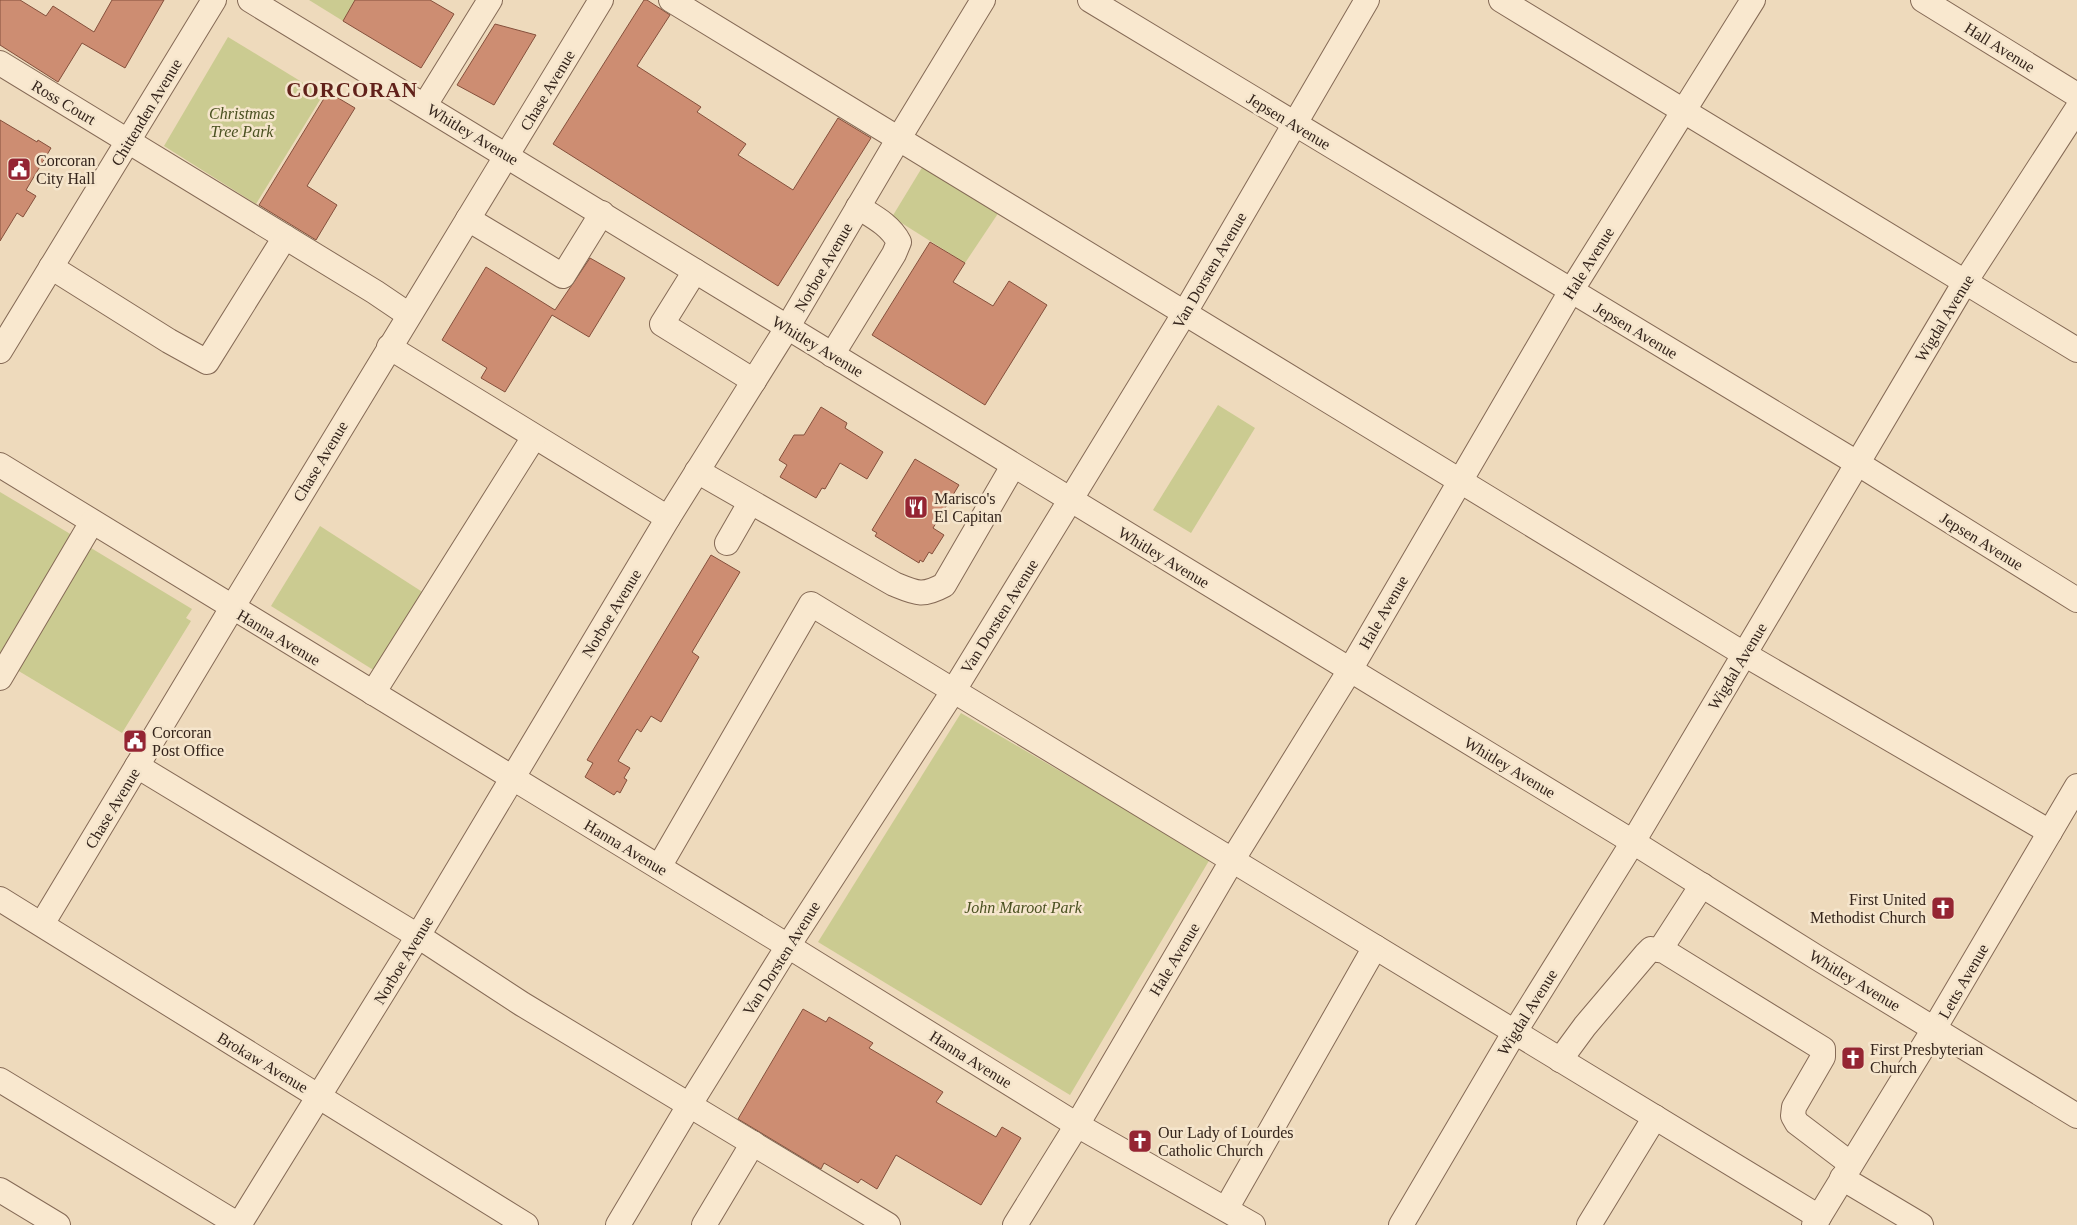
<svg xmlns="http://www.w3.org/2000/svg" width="2077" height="1225" font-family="'Times New Roman',serif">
<rect width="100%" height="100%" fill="#eedabc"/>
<g fill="#cbcb91">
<polygon points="309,0 355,0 343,21"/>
<polygon points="228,37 323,95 256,204 164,146"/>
<polygon points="923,166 999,212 965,263 892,217"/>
<polygon points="1218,405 1255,428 1191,533 1153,510"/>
<polygon points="0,492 72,535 0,660"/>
<polygon points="320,526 424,593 375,671 271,606"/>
<polygon points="86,545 192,609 186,618 191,621 122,733 12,667"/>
<polygon points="961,713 1210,859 1070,1095 818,942"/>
</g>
<g fill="#cd8d72" stroke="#85503c">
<polygon points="0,0 20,0 46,16 53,6 94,32 112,0 164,0 125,68 82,43 58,82 0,45"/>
<polygon points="355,0 430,0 454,14 421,68 343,21"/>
<polygon points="644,0 647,0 670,15 637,66 701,107 697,112 746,144 738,155 793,190 838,118 871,138 778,286 553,144"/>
<polygon points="495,24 536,35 494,105 457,85"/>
<polygon points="328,92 355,108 307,186 337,205 316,240 259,205"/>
<polygon points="0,120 37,142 38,140 51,148 26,190 36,196 23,217 17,213 0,241"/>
<polygon points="930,242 965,263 953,282 993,306 1009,281 1047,305 985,405 872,335"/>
<polygon points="590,258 625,278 589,337 552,315 505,392 481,378 487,368 442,340 486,267 555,310"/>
<polygon points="821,407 847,423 845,428 883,452 867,479 840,463 825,489 822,488 816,498 780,477 787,465 779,460 794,435 804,435"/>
<polygon points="915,459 959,485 933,528 944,535 932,554 929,552 923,562 920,560 919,563 875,536 877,533 872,530"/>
<polygon points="711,555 740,572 692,652 699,657 661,722 651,716 641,732 637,729 618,761 630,768 624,778 627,780 620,793 617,791 614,795 585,777 593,763 587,760"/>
<polygon points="803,1009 826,1022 829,1017 873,1043 869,1048 943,1092 936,1102 996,1137 1002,1127 1021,1138 981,1205 896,1155 877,1189 861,1179 858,1183 824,1163 821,1169 738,1119"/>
</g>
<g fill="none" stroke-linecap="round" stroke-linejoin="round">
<g stroke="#856a56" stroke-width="26">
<g id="minor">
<polyline points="250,0 1633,842 1816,957 2077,1116"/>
<polyline points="671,0 1744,654 2050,832"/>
<polyline points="1090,0 1857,463 2077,600"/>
<polyline points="1501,0 2077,350"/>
<polyline points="1923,0 2077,95"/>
<polyline points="0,63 285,237 207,362 169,341 51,267"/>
<polyline points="425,105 490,0"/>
<polyline points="468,219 563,276 602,213"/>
<polyline points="285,237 375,292 409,315"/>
<polyline points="695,271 662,324 754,381"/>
<polyline points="389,347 668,518"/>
<polyline points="0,351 214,0"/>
<path d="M832,355L894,254L899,242C890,225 874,217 858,207"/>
<polyline points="0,465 788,946 1077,1125 1253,1225"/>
<path d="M697,471L894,584C916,593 922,597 944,585L1013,466"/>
<polyline points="727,543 750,503"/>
<polyline points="0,678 92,522"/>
<polyline points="373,693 534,437"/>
<polyline points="137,766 418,936 522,1004 888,1225"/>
<polyline points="659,867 811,604 1819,1217"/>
<polyline points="0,899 526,1225"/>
<polyline points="42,924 232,608 601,0"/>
<polyline points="1660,950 1702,885"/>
<polyline points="1560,1060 1585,1026 1646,954 1651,949 1664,951 1823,1049 1823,1057 1794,1107 1793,1116 1797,1123 1851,1164"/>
<polyline points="0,1080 239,1225"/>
<polyline points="1842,1178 1921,1225"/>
<polyline points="0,1190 58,1225"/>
<polyline points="1226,1209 1375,947"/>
<polyline points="239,1225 418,936 668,518 787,328 899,138 983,0"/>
<polyline points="618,1225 690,1104 788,946 954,690 1052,530 1184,314 1367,0"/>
<polyline points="704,1225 753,1143"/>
<polyline points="1015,1225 1077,1125 1233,859 1350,670 1571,291 1753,0"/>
<polyline points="1401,1225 1514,1033 1633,842 1965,282 2077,109"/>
<polyline points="1589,1225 1655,1117"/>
<polyline points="1814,1225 1934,1029 2077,786"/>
</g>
</g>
<use href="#minor" stroke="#f9e8cf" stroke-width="24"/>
</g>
<defs>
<g id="civic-square" transform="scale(1.25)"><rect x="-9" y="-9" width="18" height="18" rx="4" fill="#952533" stroke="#f5e5cc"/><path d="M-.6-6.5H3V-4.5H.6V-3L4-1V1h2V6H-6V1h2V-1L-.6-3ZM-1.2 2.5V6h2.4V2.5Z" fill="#fff"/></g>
<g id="restaurant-square" transform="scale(1.25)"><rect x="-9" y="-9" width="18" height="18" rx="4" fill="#952533" stroke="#f5e5cc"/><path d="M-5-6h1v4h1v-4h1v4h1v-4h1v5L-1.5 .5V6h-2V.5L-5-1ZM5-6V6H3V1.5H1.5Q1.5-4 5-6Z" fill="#fff"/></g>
<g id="church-square" transform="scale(1.25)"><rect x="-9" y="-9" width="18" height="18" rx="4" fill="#952533" stroke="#f5e5cc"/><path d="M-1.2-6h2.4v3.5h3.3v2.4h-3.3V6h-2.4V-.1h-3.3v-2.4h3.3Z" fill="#fff"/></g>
</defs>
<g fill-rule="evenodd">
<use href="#civic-square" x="19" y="169"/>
<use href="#restaurant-square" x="916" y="507"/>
<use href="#civic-square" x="135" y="741"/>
<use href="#church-square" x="1943" y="908"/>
<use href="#church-square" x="1853" y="1058"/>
<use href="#church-square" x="1140" y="1141"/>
</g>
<g text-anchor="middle" stroke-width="5" stroke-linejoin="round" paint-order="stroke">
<g font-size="16" fill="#34241b" stroke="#f5e5cc">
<text transform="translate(2000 47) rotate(32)" y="6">Hall Avenue</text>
<text transform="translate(547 90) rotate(-59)" y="6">Chase Avenue</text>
<text transform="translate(64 102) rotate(31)" y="6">Ross Court</text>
<text transform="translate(146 112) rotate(-59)" y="6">Chittenden Avenue</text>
<text transform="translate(1289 121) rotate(31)" y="6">Jepsen Avenue</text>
<text transform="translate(473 134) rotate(31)" y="6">Whitley Avenue</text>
<text transform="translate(1588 263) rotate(-58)" y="6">Hale Avenue</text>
<text transform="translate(823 267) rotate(-60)" y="6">Norboe Avenue</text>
<text transform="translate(1209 270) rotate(-60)" y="6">Van Dorsten Avenue</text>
<text transform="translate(1944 318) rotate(-59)" y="6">Wigdal Avenue</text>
<text transform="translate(1636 330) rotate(31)" y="6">Jepsen Avenue</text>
<text transform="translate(818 346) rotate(31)" y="6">Whitley Avenue</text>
<text transform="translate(320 461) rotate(-59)" y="6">Chase Avenue</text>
<text transform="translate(1982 541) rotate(32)" y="6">Jepsen Avenue</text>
<text transform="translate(1164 557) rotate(31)" y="6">Whitley Avenue</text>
<text transform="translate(1383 612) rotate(-60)" y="6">Hale Avenue</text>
<text transform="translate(611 613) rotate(-59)" y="6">Norboe Avenue</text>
<text transform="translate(999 616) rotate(-58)" y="6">Van Dorsten Avenue</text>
<text transform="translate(279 637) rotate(31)" y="6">Hanna Avenue</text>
<text transform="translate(1737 666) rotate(-59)" y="6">Wigdal Avenue</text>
<text transform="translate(1510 767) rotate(31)" y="6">Whitley Avenue</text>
<text transform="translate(112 808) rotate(-59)" y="6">Chase Avenue</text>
<text transform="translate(626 847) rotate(31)" y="6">Hanna Avenue</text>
<text transform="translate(781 958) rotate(-58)" y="6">Van Dorsten Avenue</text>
<text transform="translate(1174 959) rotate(-59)" y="6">Hale Avenue</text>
<text transform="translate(403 960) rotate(-59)" y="6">Norboe Avenue</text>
<text transform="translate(1855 980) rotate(31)" y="6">Whitley Avenue</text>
<text transform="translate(1963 981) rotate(-60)" y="6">Letts Avenue</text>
<text transform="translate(1527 1012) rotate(-58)" y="6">Wigdal Avenue</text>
<text transform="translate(971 1059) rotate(32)" y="6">Hanna Avenue</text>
<text transform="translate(263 1062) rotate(31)" y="6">Brokaw Avenue</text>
</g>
<g font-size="16" font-style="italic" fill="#4a5121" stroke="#f5e5cc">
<text x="242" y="119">Christmas<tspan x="242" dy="18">Tree Park</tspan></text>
<text x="1023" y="913">John Maroot Park</text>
</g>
<g font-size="16" fill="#34241b" stroke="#f5e5cc" text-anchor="start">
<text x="36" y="166">Corcoran<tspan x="36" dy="18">City Hall</tspan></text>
<text x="934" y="504">Marisco's<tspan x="934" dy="18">El Capitan</tspan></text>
<text x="152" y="738">Corcoran<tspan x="152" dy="18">Post Office</tspan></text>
<text x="1926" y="905" text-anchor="end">First United<tspan x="1926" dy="18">Methodist Church</tspan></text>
<text x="1870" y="1055">First Presbyterian<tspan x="1870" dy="18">Church</tspan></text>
<text x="1158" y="1138">Our Lady of Lourdes<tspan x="1158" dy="18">Catholic Church</tspan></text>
</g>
<g font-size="21" font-weight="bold" letter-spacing="1" fill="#61211a" stroke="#f5e5cc">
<text x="352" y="97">CORCORAN</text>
</g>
</g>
</svg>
